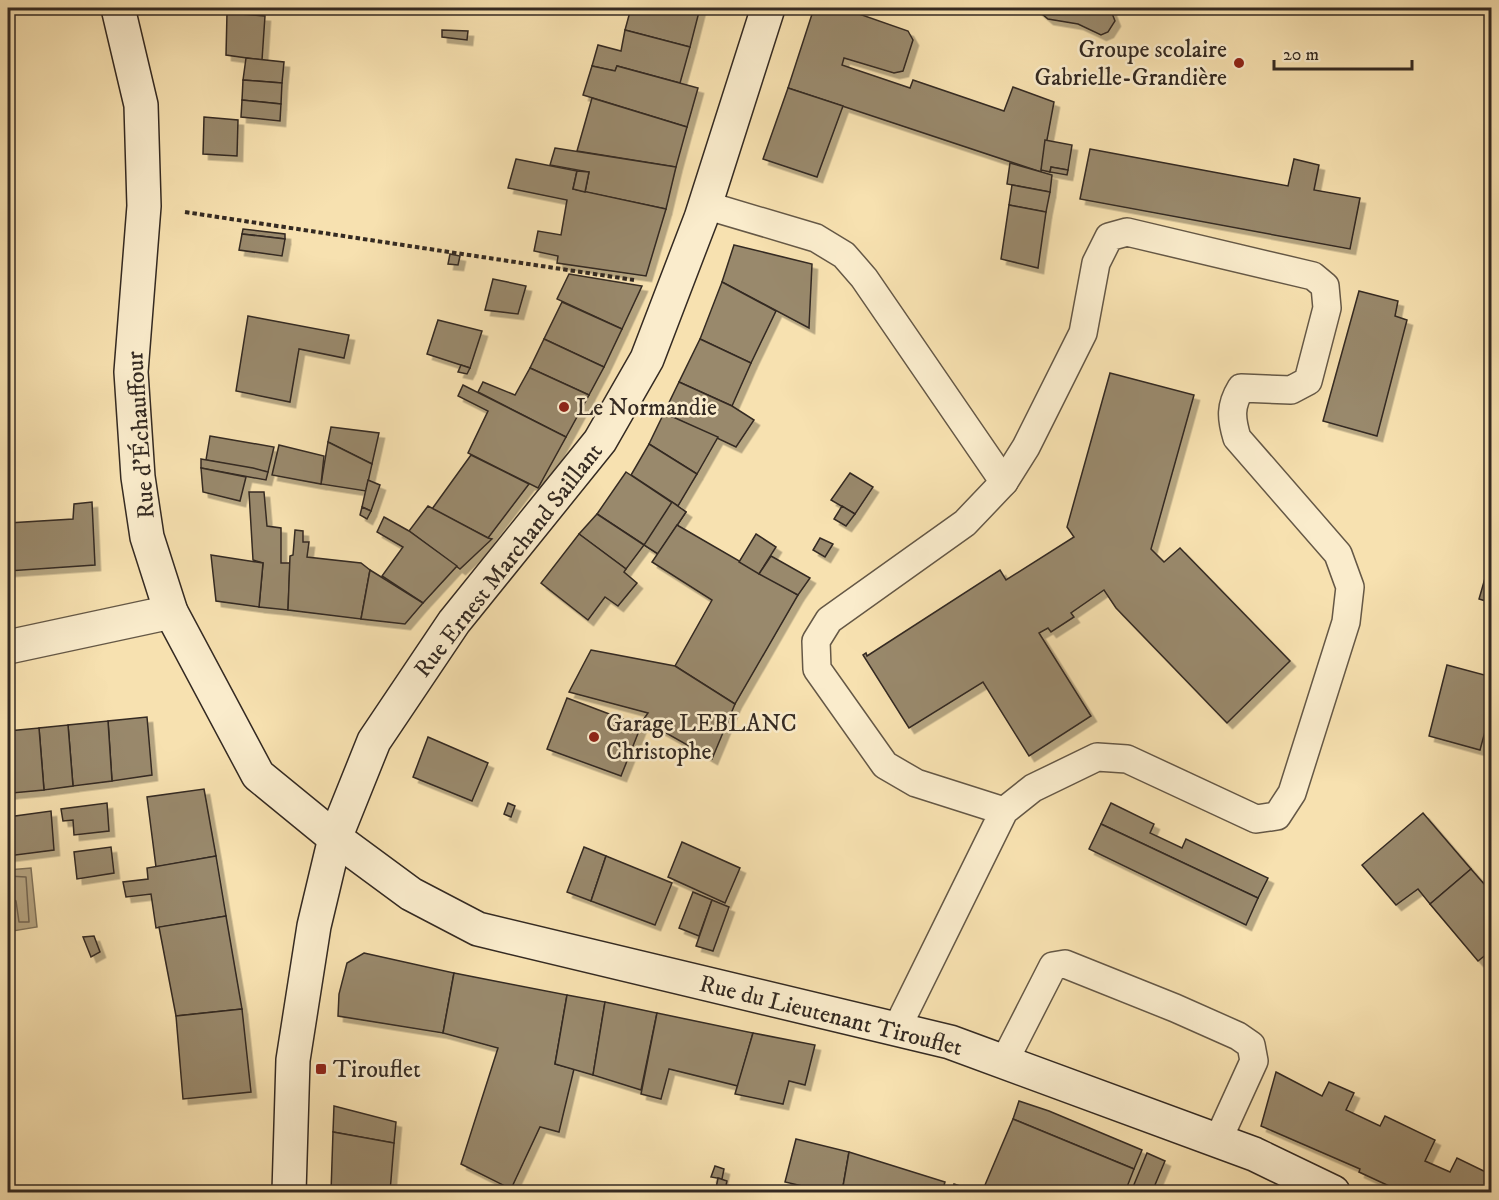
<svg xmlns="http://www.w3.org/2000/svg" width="1499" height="1200" font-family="'IM FELL DW Pica',serif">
<defs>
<filter id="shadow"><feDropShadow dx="5.5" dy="5.5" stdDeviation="0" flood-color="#0004"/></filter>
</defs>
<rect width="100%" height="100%" fill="#f7e1b0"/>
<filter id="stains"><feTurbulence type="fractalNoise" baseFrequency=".00333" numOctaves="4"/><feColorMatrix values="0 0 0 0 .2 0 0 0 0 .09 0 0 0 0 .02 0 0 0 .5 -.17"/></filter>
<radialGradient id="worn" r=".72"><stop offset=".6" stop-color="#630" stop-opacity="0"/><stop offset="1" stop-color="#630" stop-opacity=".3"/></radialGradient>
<polygon fill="#b5a380" stroke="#81735a" stroke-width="1.5" points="31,868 37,927 13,931 8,870"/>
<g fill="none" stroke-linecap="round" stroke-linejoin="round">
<polyline stroke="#746651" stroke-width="1.5" points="8,876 26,877 29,922 19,922 16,901 8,897"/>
</g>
<g fill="#99896c" stroke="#342a22" stroke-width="1.5" filter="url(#shadow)">
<polygon points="631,8 700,8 690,47 625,30"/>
<polygon points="814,8 842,8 908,31 913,40 903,71 894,73 844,58 842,65 910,88 913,80 1004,111 1013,87 1054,102 1041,172 788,88"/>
<polygon points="1035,8 1110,8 1115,21 1108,32 1101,35 1078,24 1048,19"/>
<polygon points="227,13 265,16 262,60 226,55"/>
<polygon points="442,30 468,31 467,40 442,37"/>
<polygon points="625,30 690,47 680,83 617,66 615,71 592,66 598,45 621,51"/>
<polygon points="246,58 284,62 282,83 243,80"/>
<polygon points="592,66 615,71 617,66 698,88 687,127 583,95"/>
<polygon points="243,80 282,83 281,104 242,100"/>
<polygon points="788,88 843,106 817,177 763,159"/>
<polygon points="592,98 687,127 676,167 577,151"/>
<polygon points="242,100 281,104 280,121 241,117"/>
<polygon points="204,117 238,120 237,156 203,154"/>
<polygon points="1045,140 1072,145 1068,170 1051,167 1050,172 1041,170"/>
<polygon points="555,148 676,167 666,209 585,192 589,172 550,165"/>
<polygon points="1090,149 1288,186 1294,159 1319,165 1314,190 1360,198 1350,249 1080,199"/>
<polygon points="516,159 577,171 573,189 666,209 646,276 557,263 558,256 534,251 538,231 561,235 567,200 508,188"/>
<polygon points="1010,163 1052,175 1050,192 1007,184"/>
<polygon points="1051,167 1068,170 1067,175 1050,172"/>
<polygon points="577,171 589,172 585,192 573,189"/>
<polygon points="1012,185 1050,192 1046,212 1009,205"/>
<polygon points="1009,205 1046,212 1038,268 1001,259"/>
<polygon points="243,229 285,234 285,239 242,234"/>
<polygon points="242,234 285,239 282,256 239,250"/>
<polygon points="734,245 812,264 809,328 722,282"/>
<polygon points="450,254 460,256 458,265 448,264"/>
<polygon points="569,274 642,286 622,329 557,299"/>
<polygon points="493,279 526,286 518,314 485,310"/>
<polygon points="722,282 776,311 751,363 700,339"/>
<polygon points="1359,291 1398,301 1395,316 1407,320 1377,436 1323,421"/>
<polygon points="562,302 622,329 604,367 544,339"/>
<polygon points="248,316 349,335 344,358 299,349 290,402 236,391"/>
<polygon points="438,320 482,331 470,368 427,354"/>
<polygon points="544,339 604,367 589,395 530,368"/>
<polygon points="700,339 751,363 732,406 679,382"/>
<polygon points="461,365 470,368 467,374 458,372"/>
<polygon points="530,368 589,395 566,437 478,392 483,382 515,395"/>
<polygon points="1110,373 1194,395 1151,549 1164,562 1180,548 1290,661 1227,723 1116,608 1104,590 1071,613 1074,617 1051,632 1048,628 1039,633 1091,716 1029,756 983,682 909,728 863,655 866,653 867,656 1000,570 1006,580 1074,537 1067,527"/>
<polygon points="679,382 732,406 754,420 736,447 664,413"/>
<polygon points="463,385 566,437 538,488 468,453 488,411 458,396"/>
<polygon points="664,413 718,437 697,474 649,444"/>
<polygon points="331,427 379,433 372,464 328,442"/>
<polygon points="210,436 274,447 268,472 206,460"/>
<polygon points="328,442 372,464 366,491 321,484"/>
<polygon points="649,444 697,474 678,506 631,475"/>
<polygon points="279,445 324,456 321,484 272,475"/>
<polygon points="471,455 529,484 488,538 432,509"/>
<polygon points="201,459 253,468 268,472 266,480 201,468"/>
<polygon points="201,468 246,477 240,501 203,492"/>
<polygon points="626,472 686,512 658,554 597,514"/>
<polygon points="850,473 873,487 855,514 831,500"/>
<polygon points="368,480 380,485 371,511 362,507"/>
<polygon points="249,492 264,492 267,526 281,528 281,563 290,563 288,610 259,607 263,563 253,560"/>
<polygon points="92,502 95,565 8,571 8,523 73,519 74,504"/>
<polygon points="672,502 686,512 658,554 644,545"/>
<polygon points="428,506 488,538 492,539 460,569 409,531"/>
<polygon points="842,506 855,514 846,526 834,519"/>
<polygon points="362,507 371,511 367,519 360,515"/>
<polygon points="597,514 644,545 626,569 579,534"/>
<polygon points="384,517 409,531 457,566 423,603 382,576 403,547 377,532"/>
<polygon points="677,525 798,595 735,704 675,666 712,600 652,562"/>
<polygon points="295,530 303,531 303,542 309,542 307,557 361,563 370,570 361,619 288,610 290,556 293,555"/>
<polygon points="579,534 626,569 624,572 637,583 618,606 605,597 588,620 541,583"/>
<polygon points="756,534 776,547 759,574 739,562"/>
<polygon points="820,538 833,544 825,557 813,550"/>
<polygon points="1492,554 1492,603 1479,599"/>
<polygon points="211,555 263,563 259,607 216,601"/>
<polygon points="771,556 810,578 798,595 759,574"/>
<polygon points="370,570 423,603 405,624 361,619"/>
<polygon points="591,650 675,666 735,704 712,759 643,720 648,713 569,692"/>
<polygon points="1447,665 1492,677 1492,706 1480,750 1429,736"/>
<polygon points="567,698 641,726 621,776 547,749"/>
<polygon points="147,717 152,775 112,781 108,721"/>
<polygon points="108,721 112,781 73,786 68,725"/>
<polygon points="68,725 73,786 44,790 39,728"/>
<polygon points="39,728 44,790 12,793 8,731"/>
<polygon points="8,731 12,793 8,794"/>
<polygon points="428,737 488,763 472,801 413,777"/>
<polygon points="204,789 216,856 156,867 147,797"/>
<polygon points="107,803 109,831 74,835 73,820 63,821 61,809"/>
<polygon points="508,803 515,806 511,817 504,814"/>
<polygon points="1111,803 1154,824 1150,833 1182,848 1186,839 1268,878 1258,898 1101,824"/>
<polygon points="51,811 54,850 8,856 8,817"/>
<polygon points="1423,813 1471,869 1430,904 1418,889 1396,905 1362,865"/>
<polygon points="1101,824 1258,898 1246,925 1089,849"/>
<polygon points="682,842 740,868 725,903 668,877"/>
<polygon points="111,847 114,873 77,879 74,852"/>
<polygon points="584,847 606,856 591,901 567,892"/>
<polygon points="216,856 226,916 156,928 151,894 126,897 123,882 148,879 147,868"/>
<polygon points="606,856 672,883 655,925 591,901"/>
<polygon points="1471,869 1492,893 1492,950 1478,961 1430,904"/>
<polygon points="693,892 712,900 699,936 679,928"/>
<polygon points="712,900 729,907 713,951 696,946"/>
<polygon points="226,916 242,1009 176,1016 159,927"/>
<polygon points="94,936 100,952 91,957 83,937"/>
<polygon points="364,953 454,973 443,1033 338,1016 339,994 347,963"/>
<polygon points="454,973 567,995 555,1064 574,1069 559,1132 540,1127 511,1189 461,1164 498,1048 443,1033"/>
<polygon points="567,995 605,1002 593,1075 555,1064"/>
<polygon points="605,1002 657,1013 641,1090 593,1075"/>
<polygon points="242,1009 251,1092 183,1099 176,1016"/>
<polygon points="657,1013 753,1033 738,1086 669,1069 661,1099 641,1094"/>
<polygon points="753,1033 815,1045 805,1085 789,1081 783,1104 735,1094"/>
<polygon points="1276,1072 1322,1096 1329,1082 1354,1093 1346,1110 1380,1126 1385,1116 1435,1140 1425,1161 1450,1172 1457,1158 1492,1175 1492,1192 1402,1192 1359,1172 1360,1169 1261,1126"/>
<polygon points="1019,1101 1049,1111 1142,1150 1134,1169 1013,1119"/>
<polygon points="334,1106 396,1122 394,1143 333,1132"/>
<polygon points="1013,1119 1134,1169 1125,1192 982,1192"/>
<polygon points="333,1132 394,1143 390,1192 331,1192"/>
<polygon points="796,1139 849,1152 842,1192 828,1192 785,1182"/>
<polygon points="849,1152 945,1182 942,1192 842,1192"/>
<polygon points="1147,1153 1165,1161 1152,1192 1133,1187"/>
<polygon points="715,1166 724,1169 722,1179 711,1177"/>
<polygon points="718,1178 727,1181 725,1190 716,1188"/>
<polygon points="954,1184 978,1192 951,1192"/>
</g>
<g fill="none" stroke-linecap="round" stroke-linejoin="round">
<g stroke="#655846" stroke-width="30">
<g id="lane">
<polyline points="705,205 816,238 844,255 864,278 1004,482"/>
<path d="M897,1028L1004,811L1033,788L1097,757L1127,759L1256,819L1277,816L1292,793L1346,622L1350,587L1338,554L1237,438C1231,418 1230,406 1241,388L1291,390L1308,381L1327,308L1325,286L1313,276L1127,232L1109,237L1096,263L1083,333L1026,447L1004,482L965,523L829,620L816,641L817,669L885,765L916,783L1004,811"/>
<polyline points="1004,1062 1053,966 1065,964 1175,1008 1238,1036 1251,1045 1254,1061 1218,1140"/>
</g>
</g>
<g stroke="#655846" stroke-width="36">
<polyline id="street" points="8,647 171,612"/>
</g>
<g stroke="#342a22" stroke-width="36">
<g id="secondary">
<polyline points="118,8 141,105 144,206 131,372 138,477 147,537 171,612 258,775 335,838 411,894 478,929 950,1042 1254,1154 1333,1192"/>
<polyline points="289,1192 293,1060 314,926 335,838 374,741 454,622 600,441 647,359 701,218 768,8"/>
</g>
</g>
<g stroke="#342a22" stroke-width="4" stroke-dasharray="4.5 3" stroke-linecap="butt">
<polyline points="1156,8 1157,8"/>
<polyline points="185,212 634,280"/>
</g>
<use href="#lane" stroke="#faeccc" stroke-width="27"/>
<use href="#street" stroke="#faeccc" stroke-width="33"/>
<use href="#secondary" stroke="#faeccc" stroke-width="33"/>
</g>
<g fill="#8f2418" stroke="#faeccc" stroke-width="2">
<circle cx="1239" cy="63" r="6"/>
<circle cx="564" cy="407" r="6"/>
<circle cx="594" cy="737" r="6"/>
<rect x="315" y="1063" width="12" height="12" rx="3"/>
</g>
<g text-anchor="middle" stroke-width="5" stroke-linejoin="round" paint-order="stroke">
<g font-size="24" fill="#342a22" stroke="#faeccc" text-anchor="start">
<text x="1227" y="57" text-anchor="end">Groupe scolaire<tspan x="1227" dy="28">Gabrielle-Grandière</tspan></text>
<text x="576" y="415">Le Normandie</text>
<text x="606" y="731">Garage LEBLANC<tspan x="606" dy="28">Christophe</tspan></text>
<text x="333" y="1077">Tirouflet</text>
</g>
<g font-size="24" fill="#342a22" stroke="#faeccc">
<text transform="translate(140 435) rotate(-94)" y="8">Rue d'Échauffour</text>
<text transform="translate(508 560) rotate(-52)" y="8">Rue Ernest Marchand Saillant</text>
<text transform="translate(831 1015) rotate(14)" y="8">Rue du Lieutenant Tirouflet</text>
</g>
</g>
<rect width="1499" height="1200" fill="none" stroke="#f7e1b0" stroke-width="30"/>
<rect x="9" y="9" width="1481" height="1182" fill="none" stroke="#342a22" stroke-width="3"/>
<rect x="15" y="15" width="1469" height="1170" fill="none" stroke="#342a22" stroke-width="1.5"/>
<path d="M1274 60v9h138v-9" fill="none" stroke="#342a22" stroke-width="3"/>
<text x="1283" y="60" font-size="18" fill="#342a22" stroke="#faeccc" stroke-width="4.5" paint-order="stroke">20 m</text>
<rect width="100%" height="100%" filter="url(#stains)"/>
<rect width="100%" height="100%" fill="url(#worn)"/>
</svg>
